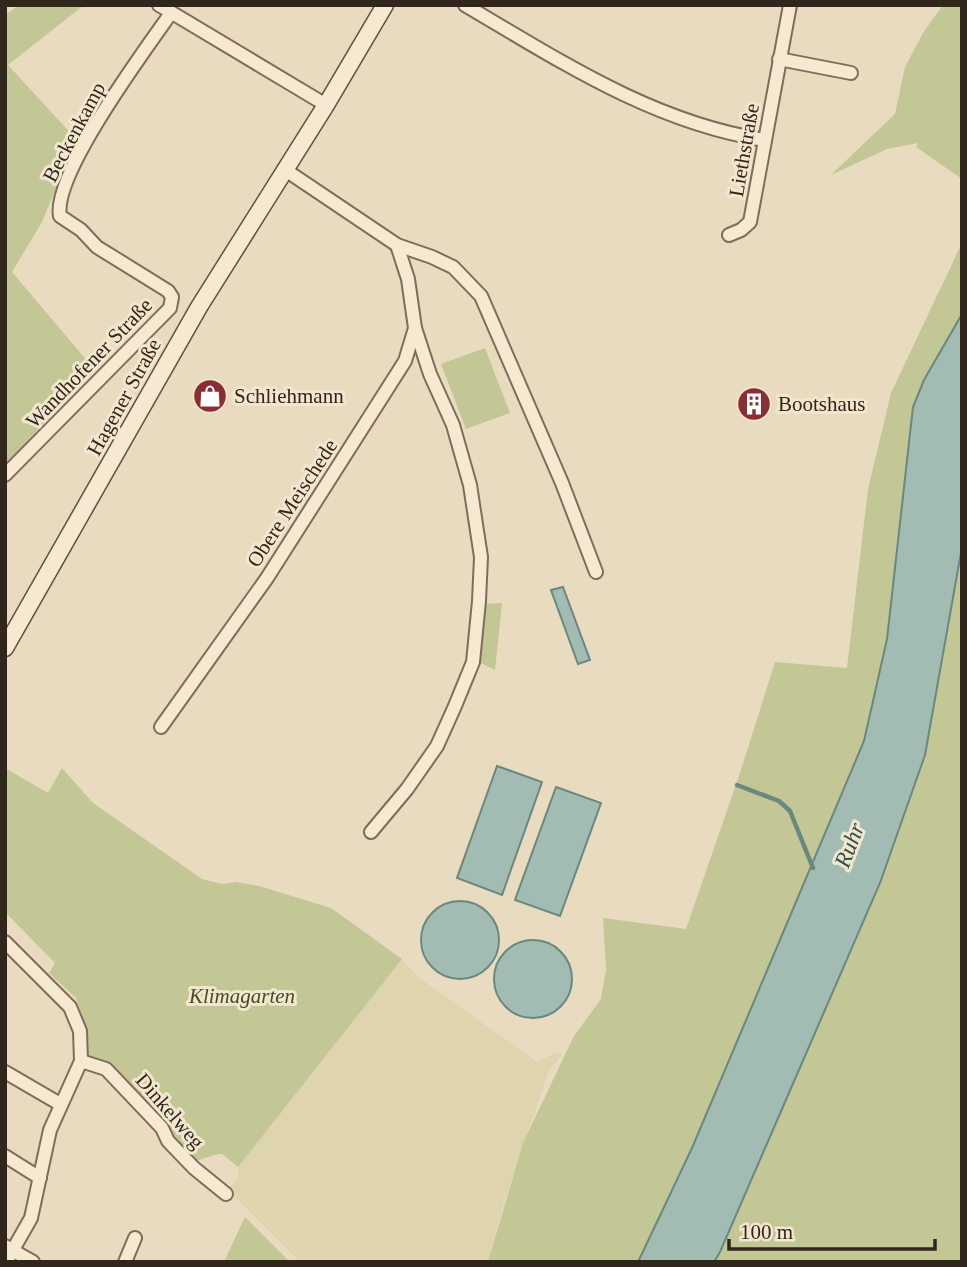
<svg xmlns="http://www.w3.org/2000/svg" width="967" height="1267" font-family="Georgia,serif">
<rect width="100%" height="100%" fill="#e9dbbf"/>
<polygon fill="#ded4ae" points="402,959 418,977 537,1062 557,1052 562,1054 548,1073 505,1199 488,1262 300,1262 228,1190 238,1178 238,1167"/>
<g fill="#c3c695">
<polygon points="19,5 84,5 8,65 76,139 42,222 12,272 94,369 5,465 5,15"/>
<polygon points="943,5 962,5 962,179 916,147 918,143 887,149 831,175 895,114 905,67 923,33"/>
<polygon points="962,243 962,314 924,380 913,407 887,639 864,741 692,1148 638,1262 488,1262 523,1143 574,1036 601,999 606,970 603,918 686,929 740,773 775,662 847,668 868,489 891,393"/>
<polygon points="485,348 510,413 466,429 441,364"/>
<polygon points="962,547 962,1262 714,1262 880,883 925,755"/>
<polygon points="502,603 495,670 475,660 483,604"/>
<path d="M5,768L48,793L62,768L93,803L202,879L222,884L236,882L259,886L331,908L402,959L238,1167L222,1154C211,1154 204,1160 193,1161L172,1139L170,1130L149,1107L86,1054L84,1022L76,998L49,973L55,963L5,912Z"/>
<polygon points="245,1217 290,1262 224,1262"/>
</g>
<g fill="#a2bcb3" stroke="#6a887f" stroke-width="2">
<polygon points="962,314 962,547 925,755 880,883 720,1252 714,1262 638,1262 692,1148 864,741 887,639 913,407 924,380"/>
<polygon points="563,587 590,660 578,664 551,590"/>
<polygon points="497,766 542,782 502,895 457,878"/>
<polygon points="556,787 601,803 560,916 515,900"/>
<circle cx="460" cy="940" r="39"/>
<circle cx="533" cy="979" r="39"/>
</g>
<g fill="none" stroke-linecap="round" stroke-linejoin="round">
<polyline stroke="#6a887f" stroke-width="4.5" points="737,785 779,801 790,811 813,868"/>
<g stroke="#816c59" stroke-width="16">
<g id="street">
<polyline points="159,5 326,105"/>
<path d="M465,5C560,61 654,123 765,140"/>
<polyline points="779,59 851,73"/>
<polyline points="284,169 397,245 432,257 453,267 481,296 562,483 596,572"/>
<polyline points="729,235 741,230 750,222 790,5"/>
<path d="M5,475L170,308L172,297L168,291L97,247L81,230L60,216C52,175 145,50 171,13"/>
<polyline points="161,727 267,578 405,361 415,328 408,279 397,245"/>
<polyline points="371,832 407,789 437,746 455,706 473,662 479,601 481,557 470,485 453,425 430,374 415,328"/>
<polyline points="5,942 70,1007 80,1031 81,1061 50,1130 31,1218 6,1262"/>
<polyline points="81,1061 106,1069 162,1128 168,1141 194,1168 226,1194"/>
<polyline points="5,1072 60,1104"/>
<polyline points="5,1156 40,1178"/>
<polyline points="5,1246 33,1262"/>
<polyline points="125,1262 135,1238"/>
</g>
</g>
<g stroke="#624e3d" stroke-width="19">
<polyline id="secondary" points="5,648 199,307 326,105 385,5"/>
</g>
<use href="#street" stroke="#f5e9d2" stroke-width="12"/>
<use href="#secondary" stroke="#f5e9d2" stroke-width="16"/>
</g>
<defs>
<g id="shop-disc" transform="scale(1.75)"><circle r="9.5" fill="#8b2e33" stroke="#f2e6ce"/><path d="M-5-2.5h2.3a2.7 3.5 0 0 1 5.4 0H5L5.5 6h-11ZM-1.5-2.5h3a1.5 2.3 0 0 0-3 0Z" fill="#fff"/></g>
<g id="building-disc" transform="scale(1.75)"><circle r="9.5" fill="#8b2e33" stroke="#f2e6ce"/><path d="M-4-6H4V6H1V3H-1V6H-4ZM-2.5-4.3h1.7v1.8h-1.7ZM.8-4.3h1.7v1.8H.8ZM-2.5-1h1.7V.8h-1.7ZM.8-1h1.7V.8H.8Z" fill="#fff"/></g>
</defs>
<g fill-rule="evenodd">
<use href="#shop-disc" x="210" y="396"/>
<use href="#building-disc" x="754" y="404"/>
</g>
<g text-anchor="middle" stroke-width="6" stroke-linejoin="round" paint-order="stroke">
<g font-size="21" fill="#31261c" stroke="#f2e6ce">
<text transform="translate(74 132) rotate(-62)" y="7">Beckenkamp</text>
<text transform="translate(744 150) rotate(-80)" y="7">Liethstraße</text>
<text transform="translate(89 363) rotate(-46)" y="7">Wandhofener Straße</text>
<text transform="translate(124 397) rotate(-61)" y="7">Hagener Straße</text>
<text transform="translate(292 503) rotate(-57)" y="7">Obere Meischede</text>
<text transform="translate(170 1111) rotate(49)" y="7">Dinkelweg</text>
</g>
<g font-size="21" fill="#31261c" stroke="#f2e6ce" text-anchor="start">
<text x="234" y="403">Schliehmann</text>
<text x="778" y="411">Bootshaus</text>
</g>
<g font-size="21" font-style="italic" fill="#444c25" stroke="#f2e6ce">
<text x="242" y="1003">Klimagarten</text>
</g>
<g font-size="23" font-style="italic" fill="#2d504c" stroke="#f2e6ce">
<text transform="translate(849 845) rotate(-69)" y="8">Ruhr</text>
</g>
</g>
<rect width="967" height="1267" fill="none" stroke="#31261c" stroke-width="14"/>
<path d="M729 1239v10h206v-10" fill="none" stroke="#31261c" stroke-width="3.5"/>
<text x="740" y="1239" font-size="21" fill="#31261c" stroke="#f2e6ce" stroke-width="5" paint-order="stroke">100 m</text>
</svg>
